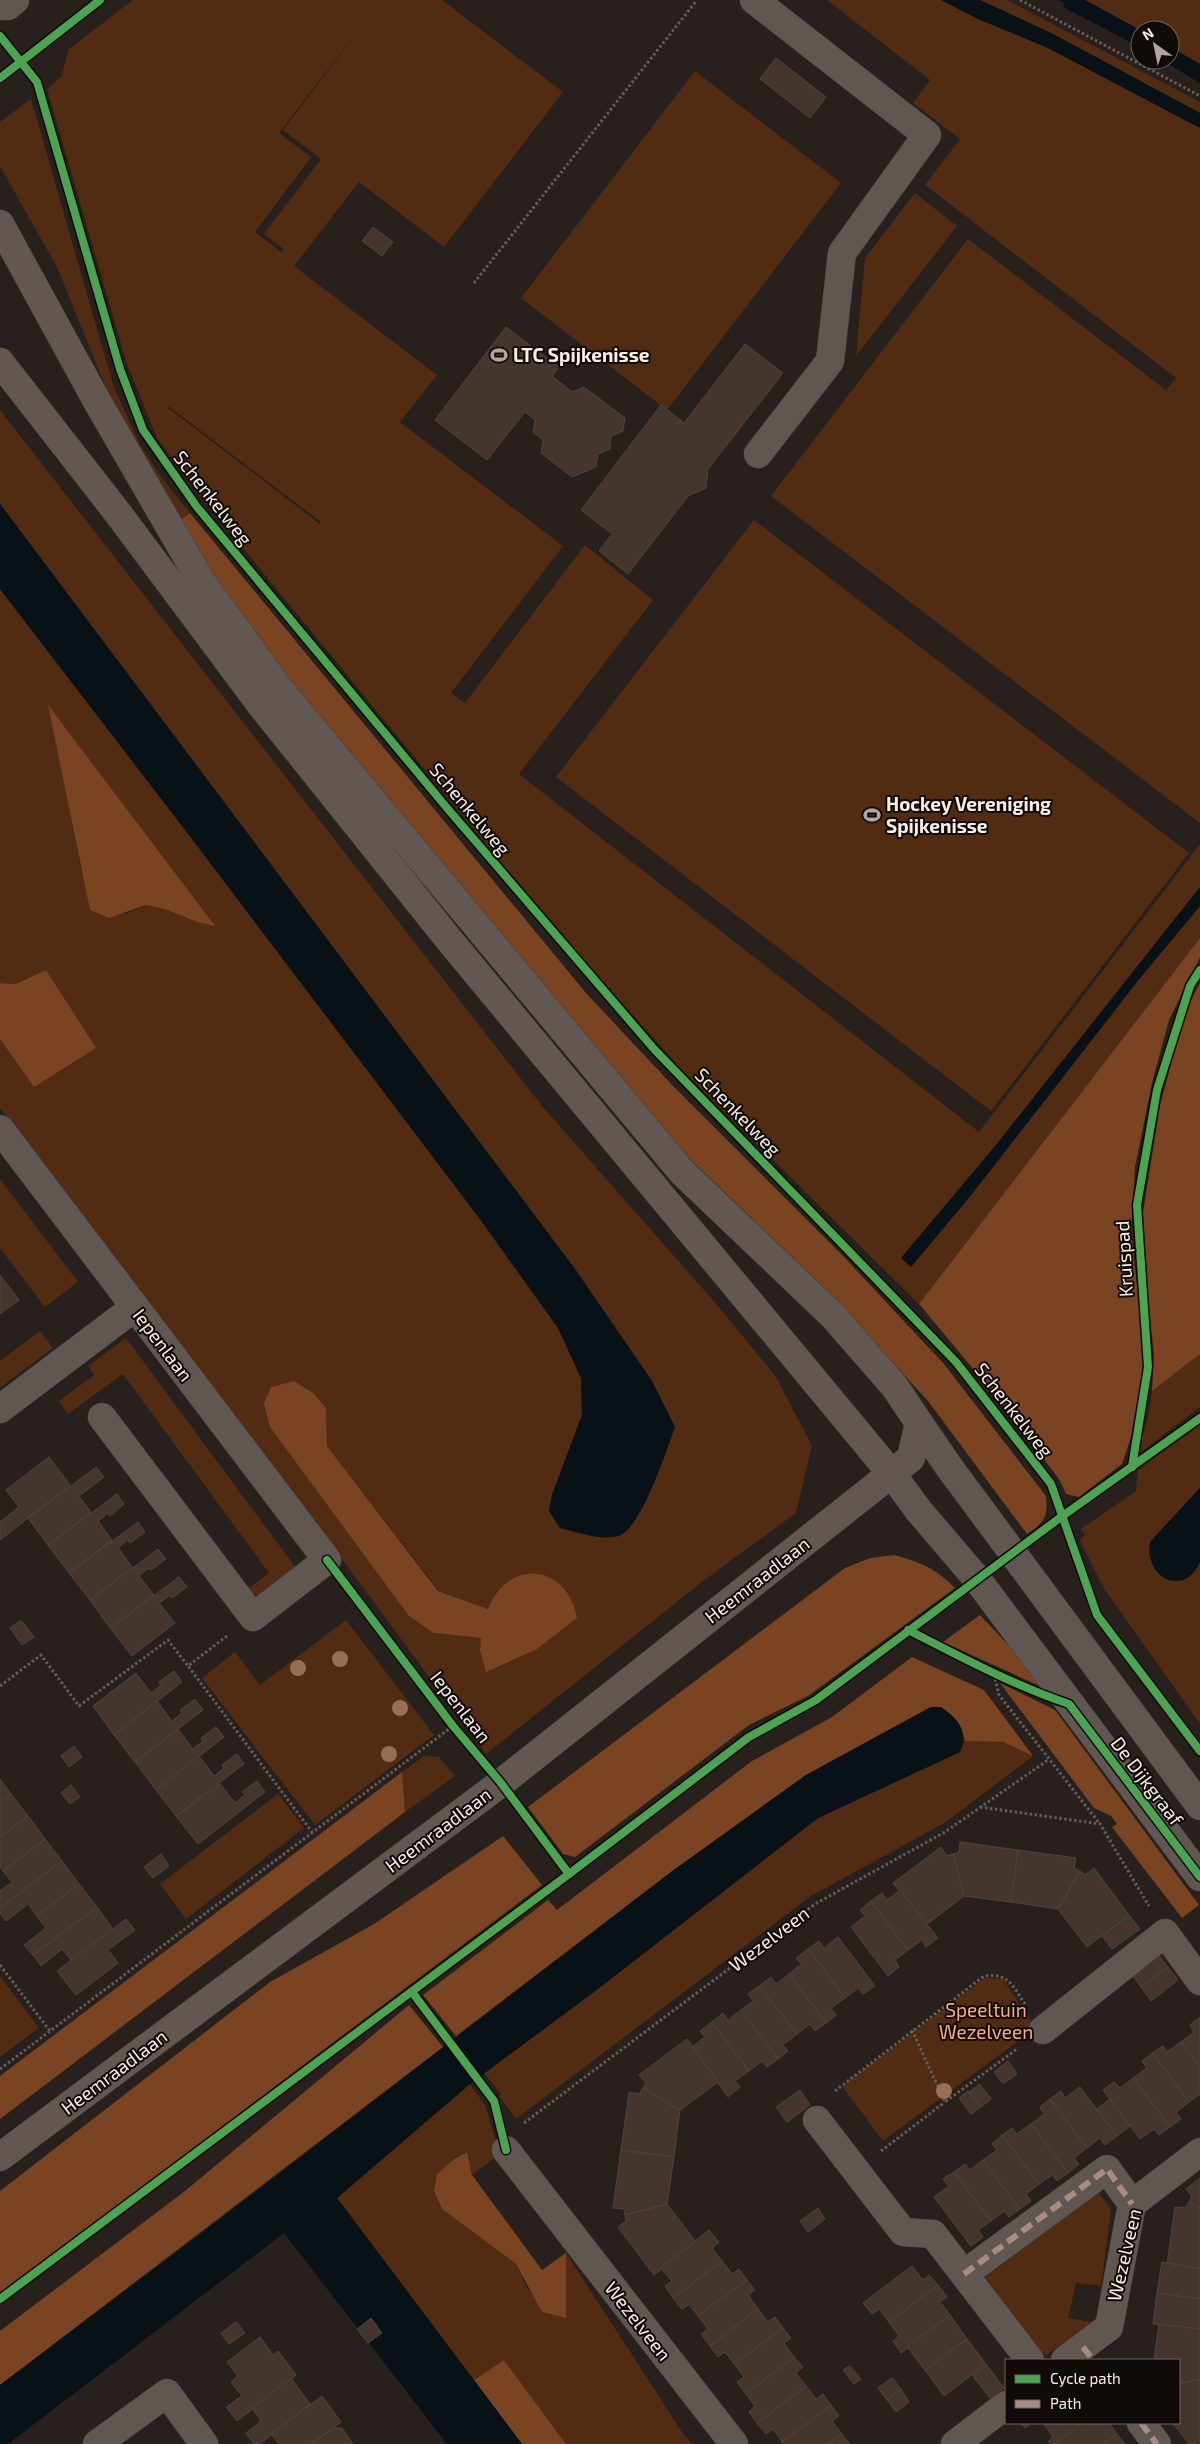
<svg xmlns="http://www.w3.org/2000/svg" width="1200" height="2444" font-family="'Exo 2',sans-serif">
<rect width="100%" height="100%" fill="#28201d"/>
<g fill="#522b13" fill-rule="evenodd">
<path d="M133,0H442L563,92L444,247L359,182L294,266L437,375L400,422L563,546L451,693L465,703L585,545L653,600L519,774L979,1132L1200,844V887L996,1145L901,1258L911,1266L972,1194L1140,978L1200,906V938L919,1304L682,1070L555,928L205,502L157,438L126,361L47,89L61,77L69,49ZM370,15L283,130L321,159L264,234L284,249L281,252L255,232L311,157L279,133ZM168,406L321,522L320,524L167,407Z"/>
<polygon points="827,0 941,0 979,19 1048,48 1200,128 1200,823 771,496 968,239 1166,390 1176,378 925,185 960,139 913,103 930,80"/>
<polygon points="980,0 1007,0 1200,102 1200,113 1053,34"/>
<polygon points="1085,0 1200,0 1200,64 1170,47 1170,30 1140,30"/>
<polygon points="695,71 841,183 667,410 521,298"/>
<polygon points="31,99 114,388 140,445 162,478 190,513 176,523 122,427 57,267 0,166 0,122"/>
<polygon points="915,193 957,226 856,356 865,258"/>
<path d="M0,410L542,1106L718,1306L776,1377L812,1446L796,1513L707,1578L486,1754L350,1570L0,1108V1039L34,1087L16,984L0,983V589L179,822L480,1219L558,1328L581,1378L582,1415L552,1495L549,1511L561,1528L597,1537L619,1536L652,1381L575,1269L0,504ZM49,706L165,909L146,905L125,914L82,873ZM326,1408L327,1446L439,1591L488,1609L481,1638L434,1633L270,1427Z"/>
<polygon points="754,520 1189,853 991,1111 556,777"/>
<polygon points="0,1179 78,1282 45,1307 0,1248"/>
<polygon points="40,1331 53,1348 0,1388 0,1361"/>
<polygon points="126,1338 296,1568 258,1596 247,1589 269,1573 123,1374 68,1414 59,1401 94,1375 88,1366"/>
<polygon points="1200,1354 1200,1407 1137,1455 1149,1413 1152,1391"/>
<polygon points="1200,1425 1200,1488 1150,1542 1188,1577 1200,1562 1200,1724 1103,1587 1080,1541 1085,1535 1081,1529 1136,1491 1138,1470"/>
<polygon points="346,1620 434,1735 315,1825 202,1678 235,1652 260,1685"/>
<polygon points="965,1741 1003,1742 1033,1756 946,1822 811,1896 516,2119 499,2096 501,2094 484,2073 594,1992 818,1818 960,1752"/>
<polygon points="424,1756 439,1757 455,1776 405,1812 402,1772"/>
<polygon points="278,1794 304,1828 186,1919 160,1884"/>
<polygon points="0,1976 39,2028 0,2057"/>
<polygon points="985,1978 1003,1979 1036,2028 883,2141 842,2086"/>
<polygon points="470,2084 485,2105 500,2154 472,2175 467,2152 454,2159 437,2174 434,2191 442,2209 516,2264 527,2288 566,2318 566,2253 682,2432 692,2444 566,2444 504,2360 474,2380 337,2198"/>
<polygon points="1097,2190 1111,2209 1101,2286 1076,2283 1068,2318 1092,2322 1045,2356 983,2276"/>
</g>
<g fill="#7a4322">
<path d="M190,513L586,993L674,1087L845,1258L944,1364L1046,1496C1048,1517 1045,1522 1027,1534L928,1401L826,1290L693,1162L601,1063L254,644L176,523Z"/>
<polygon points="48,705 215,926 197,922 165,909 146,905 109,918 90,910"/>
<polygon points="1200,938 1200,957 1169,1020 1152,1083 1135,1167 1131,1230 1142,1332 1143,1371 1131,1437 1122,1464 1079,1497 1066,1494 1059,1479 990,1389 919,1304"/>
<polygon points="46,970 96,1048 34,1087 0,1039 0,983 16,984"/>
<polygon points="1200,983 1200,1354 1152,1391 1154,1355 1145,1268 1143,1213 1160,1105 1186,1010"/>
<path d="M294,1381L313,1393L326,1408L327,1446L438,1591L488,1609C508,1558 567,1563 577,1618L537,1649L486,1672L480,1650L481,1638L434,1633L409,1616L270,1427L264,1403L271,1387Z"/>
<path d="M895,1555C922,1563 935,1568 955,1588L808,1696L749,1725L575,1857L563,1854L528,1807L845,1568L870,1558Z"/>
<polygon points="980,1615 1045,1684 1042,1687 943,1642"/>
<polygon points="912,1657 984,1690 1033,1756 1003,1742 965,1741 961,1728 931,1707 806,1775 671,1872 456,2036 423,1995 548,1900 557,1910 752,1761 832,1717"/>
<polygon points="1000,1683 1055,1710 1199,1905 1182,1918 1112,1827 1117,1824 1111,1816 1094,1808"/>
<polygon points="402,1772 405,1812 0,2119 0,2076"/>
<polygon points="503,1836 542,1885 0,2294 0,2191 270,1982 374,1924"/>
<polygon points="409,2005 443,2047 0,2385 0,2331 185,2191"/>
<polygon points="467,2152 472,2175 542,2270 566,2253 566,2318 542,2312 516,2264 442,2209 434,2191 437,2174 454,2159"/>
<polygon points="504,2360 566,2444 522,2444 474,2380"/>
</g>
<g fill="#081116">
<polygon points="941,0 980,0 1053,34 1200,113 1200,128 1048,48 978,19"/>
<polygon points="1059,0 1085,0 1140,30 1140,47 1063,7 1064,3"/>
<polygon points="1170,47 1200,64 1200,83 1162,60 1170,60"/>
<path d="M0,504L575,1269L652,1381L675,1427C666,1452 643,1523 621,1535C607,1542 575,1532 560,1528L549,1511L552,1495L582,1415L581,1378L558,1328L480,1219L179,822L0,589Z"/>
<polygon points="1200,887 1200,906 1140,978 972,1194 911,1267 901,1258 996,1145"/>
<path d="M1200,1488C1200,1500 1200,1555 1200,1562C1184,1598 1144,1579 1150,1542Z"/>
<path d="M931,1707H941C959,1719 968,1731 960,1752L818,1818L594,1992L470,2084L337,2198L522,2444H447L284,2233L8,2444H0V2385L211,2226L671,1872L806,1775Z"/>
</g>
<g fill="#44362c" stroke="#4c4542">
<polygon points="776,58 826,97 810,118 760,79"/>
<polygon points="373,227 393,242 382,256 362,241"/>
<polygon points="506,327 559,367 552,376 572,392 584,387 625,418 623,431 611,436 610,449 598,454 596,467 572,477 541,453 543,440 533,432 535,420 525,412 487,460 435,420"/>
<polygon points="745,344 783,373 708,469 706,488 688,496 628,574 599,551 612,534 581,510 661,405 684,423"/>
<polygon points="0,1275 19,1300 0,1314"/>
<polygon points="49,1457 70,1485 0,1540 0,1522 19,1507 6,1490"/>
<polygon points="96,1467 104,1477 79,1496 91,1512 48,1545 28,1518"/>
<polygon points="117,1494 124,1504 110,1516 108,1513 98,1521 112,1540 69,1573 48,1545"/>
<polygon points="138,1522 145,1532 130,1543 128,1540 118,1548 133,1568 90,1600 69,1573"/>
<polygon points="158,1549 166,1559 151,1570 149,1568 139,1576 154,1595 110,1628 90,1600"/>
<polygon points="179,1577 187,1587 172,1598 170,1595 159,1603 175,1623 132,1656 110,1628"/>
<polygon points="21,1620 34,1637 22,1645 10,1628"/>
<polygon points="174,1671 182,1682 114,1735 93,1706 136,1673 151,1693 161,1685 159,1682"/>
<polygon points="195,1699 203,1710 135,1762 114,1735 157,1701 172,1721 182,1713 180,1710"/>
<polygon points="216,1727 224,1737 156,1790 135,1762 178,1729 193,1749 203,1741 201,1738"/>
<polygon points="74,1746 82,1757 69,1767 61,1756"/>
<polygon points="237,1754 244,1764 176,1816 156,1790 199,1756 214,1776 224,1768 222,1765"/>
<polygon points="0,1779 11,1794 0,1802"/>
<polygon points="257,1781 265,1792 198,1844 176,1816 220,1784 235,1803 245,1795 242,1792"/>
<polygon points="71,1785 80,1797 70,1804 61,1793"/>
<polygon points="11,1794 28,1816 0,1837 0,1802"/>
<polygon points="28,1816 45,1839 3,1871 0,1867 0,1837"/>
<polygon points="45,1839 62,1861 0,1908 0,1891 12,1882 3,1871"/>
<polygon points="960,1842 1018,1850 1011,1902 964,1896 953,1854 959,1852"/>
<polygon points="941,1847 947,1856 953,1854 964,1896 926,1925 893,1883"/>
<polygon points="1018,1850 1076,1858 1074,1868 1080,1871 1058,1909 1011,1902"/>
<polygon points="161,1854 169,1866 153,1878 144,1867"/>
<polygon points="62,1861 79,1884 37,1916 28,1904 6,1921 0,1913 0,1908"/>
<polygon points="1094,1868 1129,1915 1087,1947 1058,1909 1080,1871 1085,1875"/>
<polygon points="79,1884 97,1907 33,1955 24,1945 46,1928 37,1916"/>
<polygon points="900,1890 938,1938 926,1947 922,1940 908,1950 871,1901 882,1893 887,1900"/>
<polygon points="871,1901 908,1950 895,1960 899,1967 888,1976 851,1927 865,1916 860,1910"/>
<polygon points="97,1907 113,1929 72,1961 62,1949 41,1966 33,1955"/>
<polygon points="1129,1915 1140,1929 1112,1949 1102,1936"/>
<polygon points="126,1919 135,1930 108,1950 118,1963 76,1995 57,1971"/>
<polygon points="838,1937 875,1986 863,1994 858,1988 845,1998 808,1949 819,1941 824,1948"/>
<polygon points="808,1949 845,1998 831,2008 836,2015 826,2023 789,1974 801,1964 796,1958"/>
<polygon points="1157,1953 1168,1967 1141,1987 1131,1973"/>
<polygon points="1168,1967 1178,1980 1151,2001 1141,1987"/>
<polygon points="789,1974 826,2023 815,2031 810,2024 797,2034 759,1986 771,1977 776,1984"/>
<polygon points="759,1986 797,2034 783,2045 788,2051 778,2059 741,2010 753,2001 748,1994"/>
<polygon points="741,2010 778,2059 767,2067 762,2061 749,2071 712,2022 723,2013 728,2020"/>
<polygon points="1200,2017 1200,2067 1181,2042 1194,2032 1190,2025"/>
<polygon points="712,2022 749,2071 735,2081 740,2087 728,2097 692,2047 705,2037 700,2031"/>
<polygon points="687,2039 718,2082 680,2110 643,2088 646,2083 639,2075"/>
<polygon points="1181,2042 1200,2067 1200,2094 1189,2102 1152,2053 1163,2046 1167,2052"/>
<polygon points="1152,2053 1189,2102 1176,2112 1181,2119 1170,2127 1133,2078 1147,2068 1142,2061"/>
<polygon points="1008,2061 1017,2074 1003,2084 994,2072"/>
<polygon points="1133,2078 1170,2127 1159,2135 1154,2129 1140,2139 1103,2090 1114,2082 1120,2088"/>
<polygon points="980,2084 991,2099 981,2107 969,2092"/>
<polygon points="1080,2087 1117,2136 1105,2145 1100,2138 1087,2148 1050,2099 1061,2091 1065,2098"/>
<polygon points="643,2088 680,2110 674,2157 621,2150 629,2092 639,2094"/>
<polygon points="800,2090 810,2105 787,2122 776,2107"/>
<polygon points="968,2091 981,2107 971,2114 959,2098"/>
<polygon points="1050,2099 1087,2148 1074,2158 1079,2164 1068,2173 1031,2124 1044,2114 1040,2107"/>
<polygon points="1110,2099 1130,2126 1117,2136 1097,2109"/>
<polygon points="1031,2124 1068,2173 1057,2181 1052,2175 1039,2184 1002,2135 1012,2128 1017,2134"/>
<polygon points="1002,2135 1039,2184 1026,2194 1031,2201 1020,2209 983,2160 997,2150 992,2144"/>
<polygon points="621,2150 674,2157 667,2204 625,2215 624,2209 613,2208"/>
<polygon points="983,2160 1020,2209 1009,2217 1004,2211 991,2221 954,2172 965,2164 970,2170"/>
<polygon points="954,2172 991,2221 978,2230 983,2237 971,2246 934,2197 949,2186 943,2179"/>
<polygon points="1200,2178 1200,2209 1189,2202 1192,2197 1186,2189"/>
<polygon points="1189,2202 1200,2209 1200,2269 1167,2264 1175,2207 1186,2208"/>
<polygon points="667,2204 696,2242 654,2275 618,2227 626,2221 625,2215"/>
<polygon points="818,2208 825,2219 808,2232 800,2221"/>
<polygon points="709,2230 719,2242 712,2248 722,2261 673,2298 665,2286 672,2281 661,2268"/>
<polygon points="722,2261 732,2274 739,2269 747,2280 698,2316 689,2304 682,2309 673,2298"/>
<polygon points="1162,2262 1200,2269 1200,2299 1157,2293"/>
<polygon points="912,2266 923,2280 929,2275 938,2285 889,2322 879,2309 872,2314 863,2303"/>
<polygon points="747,2280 755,2290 748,2295 758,2309 710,2346 701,2334 708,2329 698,2316"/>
<polygon points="938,2285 947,2297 940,2302 950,2315 901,2353 893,2341 899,2336 889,2322"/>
<polygon points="1157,2293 1200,2299 1200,2329 1153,2324"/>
<polygon points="758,2309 768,2322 775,2317 783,2328 734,2364 725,2352 718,2357 710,2346"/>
<polygon points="950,2315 967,2339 925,2370 907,2347"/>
<polygon points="371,2318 382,2333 368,2343 357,2329"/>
<polygon points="236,2322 245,2333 229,2344 221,2333"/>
<polygon points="1159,2324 1200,2329 1200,2379 1179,2384 1179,2360 1154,2360"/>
<polygon points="783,2328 791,2338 784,2343 794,2357 746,2394 737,2382 744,2377 734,2364"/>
<polygon points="260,2337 273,2355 278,2351 296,2375 237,2421 226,2407 242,2396 231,2382 238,2376 227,2362"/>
<polygon points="967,2339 986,2364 944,2396 925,2370"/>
<polygon points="794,2357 803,2367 796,2373 806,2386 757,2423 749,2412 755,2406 746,2394"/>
<polygon points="986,2364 1004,2388 990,2398 972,2375"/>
<polygon points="850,2366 861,2379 854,2384 843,2370"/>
<polygon points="291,2378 310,2404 260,2444 254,2444 246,2433 261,2421 252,2408"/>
<polygon points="892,2378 901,2389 887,2400 878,2388"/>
<polygon points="1200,2379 1200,2441 1198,2444 1189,2444 1173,2423 1179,2423 1179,2384"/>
<polygon points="806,2386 816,2399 823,2394 831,2405 782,2442 773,2429 766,2434 757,2423"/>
<polygon points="901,2389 909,2402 896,2412 887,2400"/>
<polygon points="322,2396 341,2422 311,2444 279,2444 271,2434"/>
<polygon points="831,2405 839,2416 832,2421 842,2434 829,2444 784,2444 782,2442"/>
<polygon points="1021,2423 1032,2423 1025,2428"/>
<polygon points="1043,2423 1082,2423 1054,2444 1048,2442 1053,2437"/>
<polygon points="1082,2423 1109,2423 1117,2434 1104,2444 1054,2444"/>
<polygon points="334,2428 342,2428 353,2444 311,2444"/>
<polygon points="842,2434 850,2444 829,2444"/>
<polygon points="1117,2434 1125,2444 1104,2444"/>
</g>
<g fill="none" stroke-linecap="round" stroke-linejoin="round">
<g stroke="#443e3a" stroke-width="29">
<g id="minor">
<polyline points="754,0 927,135 842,253 830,361 758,454"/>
<polyline points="0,6 8,6 15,0"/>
<polyline points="0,1129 327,1560 253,1617 102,1417"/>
<polyline points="0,1409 135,1307"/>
<polyline points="919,1423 949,1467 1200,1806"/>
<polyline points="891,1473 919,1511 977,1579 1200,1877"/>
<polyline points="1043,2030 1165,1933 1200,1981"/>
<polyline points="817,2120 903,2232 933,2234 1030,2360"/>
<polyline points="506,2150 734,2444"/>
<polyline points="964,2274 1107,2169 1132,2204"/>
<polyline points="1065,2360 1109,2327 1132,2204 1200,2152"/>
<polyline points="1141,2423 1157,2444"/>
<polyline points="97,2444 167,2393 204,2444"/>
<polyline points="955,2444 1006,2405"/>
</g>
</g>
<g stroke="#443e3a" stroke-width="29">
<g id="major">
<polyline points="0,224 98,403 201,581 281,691 682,1172 833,1316 895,1387 919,1423 911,1458 501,1783 0,2157"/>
<polyline points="0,362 117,512 261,705 450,941 891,1473"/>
</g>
</g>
<g stroke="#645c59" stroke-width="3" stroke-dasharray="2.5 2.5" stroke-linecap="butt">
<polyline points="1020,0 1200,96"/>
<polyline points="474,283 697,0"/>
<polyline points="227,1636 188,1666 312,1832"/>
<polyline points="994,1674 999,1695 1100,1824"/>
<polyline points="0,1686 41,1655 79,1706 168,1640 188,1666"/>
<polyline points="980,1807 1100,1824 1149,1906"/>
<polyline points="0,1965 50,2031"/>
<polyline points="912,2030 945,2102 1017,2049"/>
<polyline points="0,2069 453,1726"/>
<path d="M835,2091L984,1976C1009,1973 1012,1985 1025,2004"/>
<polyline points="524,2123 815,1904 945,1832 1048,1760"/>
<polyline points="881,2151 945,2102"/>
</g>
<use href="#minor" stroke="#605753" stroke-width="28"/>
<use href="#major" stroke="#635752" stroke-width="28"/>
<g stroke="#a88b81" stroke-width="6" stroke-dasharray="12 6" stroke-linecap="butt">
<polyline points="964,2274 1107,2169 1132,2204"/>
<polyline points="1083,2347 1093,2360"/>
<polyline points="1141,2423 1157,2444"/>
</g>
<g stroke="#100b08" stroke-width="11">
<g id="cycleway">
<polyline points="0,36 37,82 120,369 143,430 197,507 447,808 654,1049 956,1362 1051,1484 1097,1615 1200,1751"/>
<polyline points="0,78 100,0"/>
<polyline points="1132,1467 1148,1367 1137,1205 1157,1090 1190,986 1200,970"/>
<polyline points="327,1560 453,1726 501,1783 569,1874"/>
<path d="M908,1630C961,1657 1013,1685 1069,1704L1200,1877"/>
<polyline points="412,1992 494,2101 506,2150"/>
<polyline points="0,2299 569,1874 749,1737 816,1700 1061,1517 1200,1418"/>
</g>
</g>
<use href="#cycleway" stroke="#4ca352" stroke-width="8"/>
</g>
<g fill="#9a6e56">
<circle cx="340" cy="1659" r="8"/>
<circle cx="298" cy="1668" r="8"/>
<circle cx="400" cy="1708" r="8"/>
<circle cx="389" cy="1754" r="8"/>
<circle cx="944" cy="2091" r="8"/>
</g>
<defs>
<g id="stadium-bare" transform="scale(1.35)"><path d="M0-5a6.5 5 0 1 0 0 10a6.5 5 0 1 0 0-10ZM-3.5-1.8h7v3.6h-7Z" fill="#aea5a1" stroke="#100b08" stroke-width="2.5" paint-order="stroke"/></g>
</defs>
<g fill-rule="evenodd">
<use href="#stadium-bare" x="499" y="355"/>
<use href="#stadium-bare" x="872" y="815"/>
</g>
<g text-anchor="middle" stroke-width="4" stroke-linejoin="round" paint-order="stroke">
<g font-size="19" font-weight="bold" fill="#f6ede8" stroke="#100b08" text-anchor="start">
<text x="513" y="362">LTC Spijkenisse</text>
<text x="886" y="811">Hockey Vereniging<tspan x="886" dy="22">Spijkenisse</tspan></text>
</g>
<g font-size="19" fill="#f6ede8" stroke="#100b08">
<text transform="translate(213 498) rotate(52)" y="7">Schenkelweg</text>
<text transform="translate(470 809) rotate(50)" y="7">Schenkelweg</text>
<text transform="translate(738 1112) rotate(46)" y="7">Schenkelweg</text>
<text transform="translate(1124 1259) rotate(-93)" y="7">Kruispad</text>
<text transform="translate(163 1345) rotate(53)" y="7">Iepenlaan</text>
<text transform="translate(1014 1410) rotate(52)" y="7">Schenkelweg</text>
<text transform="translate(757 1580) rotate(-38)" y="7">Heemraadlaan</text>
<text transform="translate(461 1707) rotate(52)" y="7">Iepenlaan</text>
<text transform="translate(1147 1781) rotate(53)" y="7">De Dijkgraaf</text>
<text transform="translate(438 1830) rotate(-37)" y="7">Heemraadlaan</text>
<text transform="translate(769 1939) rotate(-37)" y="7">Wezelveen</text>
<text transform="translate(114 2072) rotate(-37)" y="7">Heemraadlaan</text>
<text transform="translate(1124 2255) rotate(-77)" y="7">Wezelveen</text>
<text transform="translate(638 2321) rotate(52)" y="7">Wezelveen</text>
</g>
<g font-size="19" fill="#f7ad84" stroke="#100b08">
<text x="986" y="2017">Speeltuin<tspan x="986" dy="22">Wezelveen</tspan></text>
</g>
</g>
<rect x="1005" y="2359" width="175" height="65" fill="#100b08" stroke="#6c6562"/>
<rect x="1015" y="2375" width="25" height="8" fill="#4ca352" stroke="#6c6562"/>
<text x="1050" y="2384" font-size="15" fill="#f6ede8">Cycle path</text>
<rect x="1015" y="2400" width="25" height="8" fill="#a88b81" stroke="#6c6562"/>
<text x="1050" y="2409" font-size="15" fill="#f6ede8">Path</text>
<g transform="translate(1155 45) rotate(327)"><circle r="24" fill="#100b08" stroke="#6c6562"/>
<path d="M0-4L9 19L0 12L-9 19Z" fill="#aea5a1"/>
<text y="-8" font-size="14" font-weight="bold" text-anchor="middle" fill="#f6ede8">N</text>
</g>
</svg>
